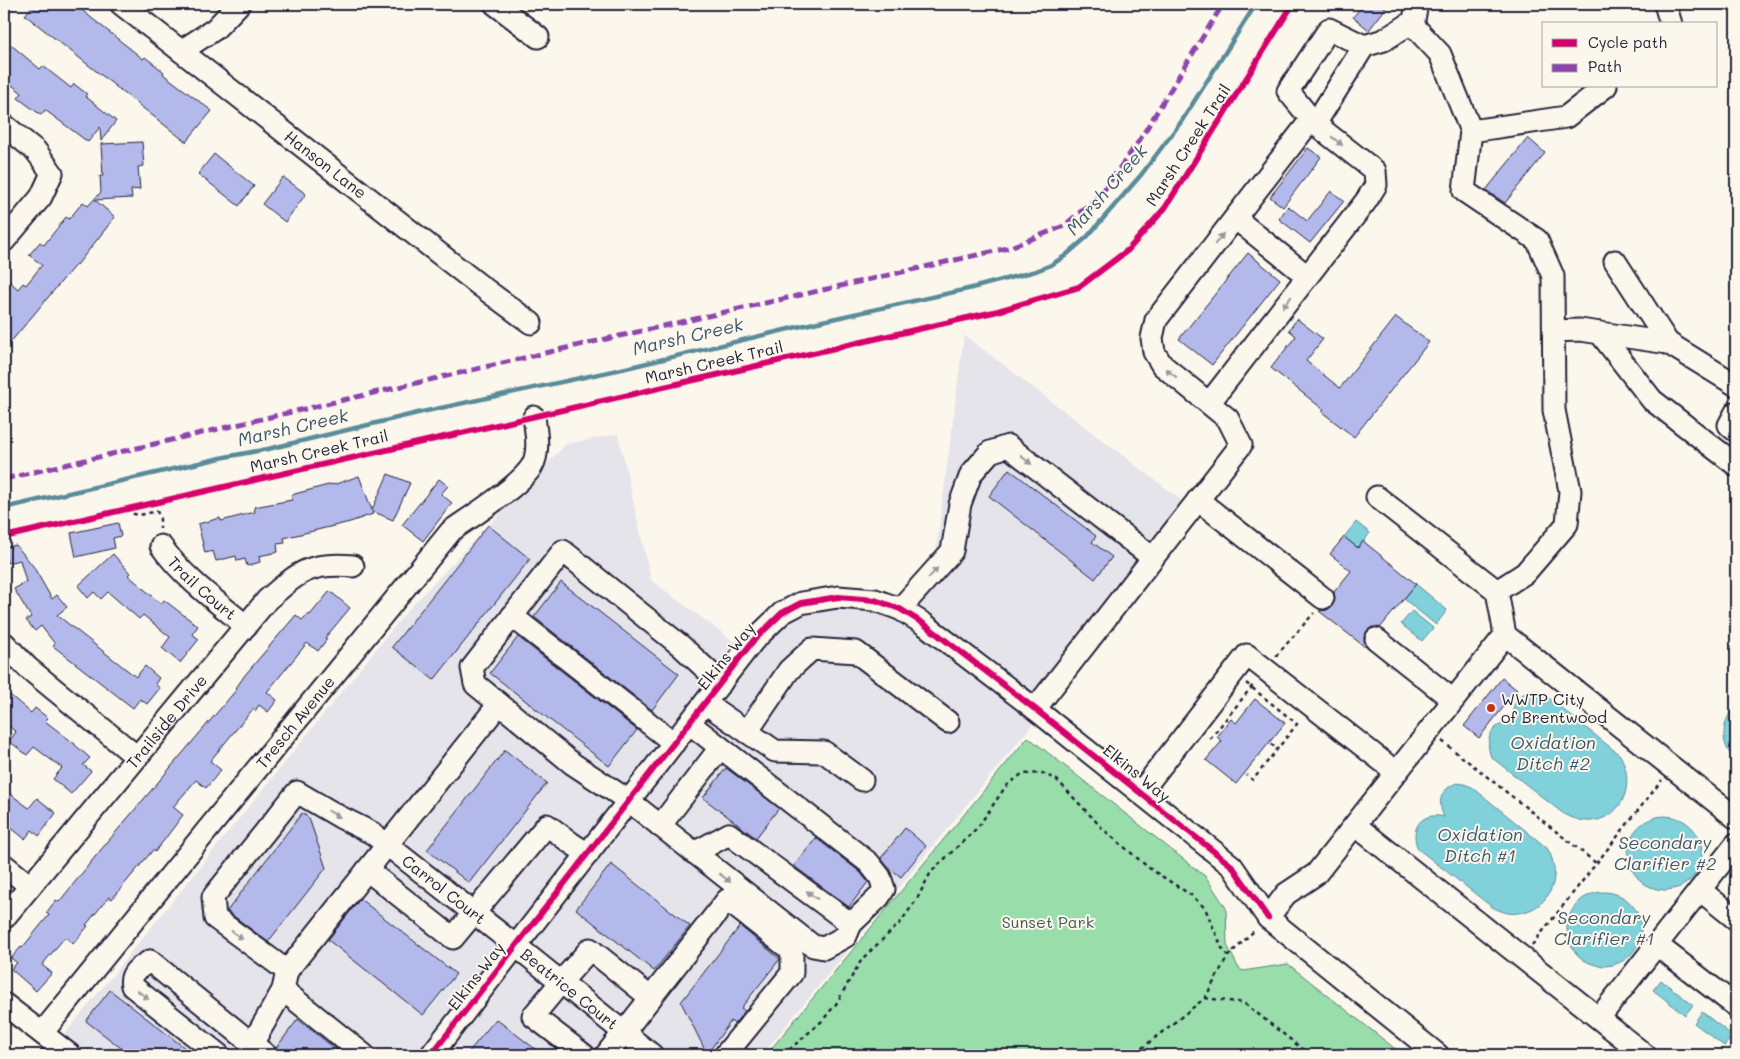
<svg xmlns="http://www.w3.org/2000/svg" width="1740" height="1059" font-family="Mali,sans-serif">
<rect width="100%" height="100%" fill="#fbf7ec"/>
<filter id="ink" filterUnits="userSpaceOnUse"><feTurbulence type="fractalNoise" baseFrequency=".02" numOctaves="2"/><feDisplacementMap in="SourceGraphic" scale="10" xChannelSelector="R" yChannelSelector="G"/><feConvolveMatrix kernelMatrix="1 2 1 2 8 2 1 2 1" color-interpolation-filters="sRGB"/></filter>
<g filter="url(#ink)">
<polygon fill="#e5e4eb" points="964,335 1200,514 1032,725 762,1055 89,1055 64,1035 407,611 566,444 618,434 651,580 753,656 784,623 814,612 853,604 889,611 936,551"/>
<polygon fill="#98ddaa" stroke="#5d8072" points="1028,737 1206,877 1226,908 1227,945 1238,967 1243,971 1288,964 1403,1055 766,1055"/>
<g fill="#80d1da" stroke="#5a8b9a">
<polygon points="1356,522 1370,533 1358,548 1344,537"/>
<polygon points="1416,584 1447,610 1436,625 1404,599"/>
<polygon points="1412,611 1433,628 1422,641 1401,624"/>
<path d="M1530,691H1537L1545,695L1620,755C1635,782 1625,817 1592,821C1582,822 1573,818 1565,815L1491,757C1483,737 1495,718 1516,725C1510,710 1513,697 1530,691Z"/>
<path d="M1736,705V760C1718,745 1722,720 1736,705Z"/>
<path d="M1457,783L1464,784L1472,787L1547,848C1563,874 1552,909 1518,913C1509,915 1500,911 1492,907L1418,849C1409,829 1421,811 1444,817C1437,802 1440,789 1457,783Z"/>
<circle cx="1665" cy="853" r="37"/>
<circle cx="1604" cy="929" r="37"/>
<polygon points="1661,980 1693,1005 1685,1015 1653,990"/>
<polygon points="1702,1012 1733,1036 1724,1046 1694,1023"/>
</g>
<g fill="none" stroke-linecap="round" stroke-linejoin="round">
<polyline stroke="#5a8b9a" stroke-width="4.5" points="4,508 225,457 268,449 422,412 622,369 818,322 968,289 1036,271 1051,265 1065,256 1087,237 1141,175 1181,122 1256,4"/>
</g>
<g fill="#b3b9ea" stroke="#22223b">
<polygon points="34,4 74,4 143,59 145,57 164,72 163,74 212,111 186,142 25,15"/>
<polygon points="1364,4 1380,4 1386,8 1369,30 1353,17"/>
<polygon points="4,39 40,69 43,66 71,88 74,84 87,94 85,96 116,121 101,141 100,127 88,142 45,110 41,115 18,98 22,93 4,79"/>
<polygon points="1528,138 1545,153 1505,203 1486,190"/>
<polygon points="142,142 144,166 138,167 140,189 131,190 132,198 95,200 115,217 77,265 76,264 4,350 4,287 9,281 18,289 23,283 26,285 42,265 29,255 40,242 44,245 66,217 69,219 83,202 88,206 101,192 100,176 103,176 101,144"/>
<polygon points="1308,148 1321,157 1283,207 1270,197"/>
<polygon points="214,154 254,186 239,206 198,174"/>
<polygon points="283,177 306,194 285,222 262,204"/>
<polygon points="1331,191 1344,201 1310,243 1279,219 1288,206 1307,221"/>
<polygon points="1248,253 1280,279 1212,365 1179,339"/>
<polygon points="1396,317 1429,342 1354,437 1322,412 1324,410 1271,368 1296,336 1289,330 1297,319 1323,339 1306,361 1340,388"/>
<polygon points="1009,469 1096,536 1092,542 1112,557 1095,579 989,496"/>
<polygon points="388,474 410,483 393,520 372,511 373,514 350,522 284,538 285,543 277,544 278,552 259,556 260,562 247,566 245,559 237,561 236,556 216,561 213,551 205,553 198,524 220,518 221,521 255,512 254,507 292,500 291,495 332,484 333,485 359,476 372,510"/>
<polygon points="439,479 448,486 441,494 452,503 423,541 402,525"/>
<polygon points="118,523 121,536 113,538 115,548 76,557 71,533"/>
<polygon points="488,525 530,559 434,680 392,647"/>
<polygon points="1344,537 1358,548 1363,541 1416,584 1380,628 1372,627 1367,631 1364,638 1366,646 1365,647 1319,611 1327,610 1332,606 1335,599 1334,592 1351,571 1330,554"/>
<polygon points="16,545 33,566 52,599 57,595 67,607 57,615 136,677 145,666 159,678 155,684 160,688 147,704 140,699 133,708 53,646 55,644 41,626 35,631 26,620 31,617 14,589 26,582 20,560 7,563 4,548"/>
<polygon points="113,554 130,573 128,575 161,604 164,600 198,626 192,634 199,639 180,663 162,648 170,637 143,615 139,619 108,592 101,599 94,592 88,598 78,586"/>
<polygon points="561,582 679,674 652,710 534,617"/>
<polygon points="330,591 350,608 325,638 327,639 318,651 307,643 267,692 277,700 268,712 259,705 255,711 253,709 229,738 210,761 221,770 206,788 196,780 173,807 183,815 155,852 153,850 112,899 109,897 86,925 88,926 73,944 65,937 42,965 52,973 36,991 11,969 17,963 11,958 21,947 22,948 49,915 46,913 56,900 59,902 99,852 237,689 236,688 245,675 296,615 302,620 308,614 310,615"/>
<polygon points="518,637 637,730 609,766 490,673"/>
<polygon points="1502,678 1517,690 1479,738 1464,726"/>
<polygon points="10,695 31,713 35,708 48,718 45,721 75,744 75,745 90,758 83,765 91,771 71,794 53,779 62,768 34,747 27,755 9,741 16,732 4,722 4,703"/>
<polygon points="1255,699 1285,723 1236,784 1206,760 1222,741 1217,737 1231,719 1236,723"/>
<polygon points="505,750 547,783 469,883 427,850"/>
<polygon points="726,768 779,808 756,838 703,798"/>
<polygon points="9,793 29,808 37,798 56,813 39,836 32,830 25,839 10,827 4,836 4,799"/>
<polygon points="302,813 309,818 326,868 268,942 227,911"/>
<polygon points="905,828 926,846 901,877 887,866 881,858"/>
<polygon points="816,838 860,872 868,882 849,907 794,866"/>
<polygon points="611,864 690,926 654,971 576,909"/>
<polygon points="360,899 456,974 423,1015 328,940"/>
<polygon points="740,926 780,959 741,1008 745,1011 734,1024 731,1021 707,1054 681,1002"/>
<polygon points="110,990 194,1055 130,1055 86,1021"/>
<polygon points="298,1019 343,1055 344,1055 278,1055 276,1048"/>
<polygon points="496,1019 543,1055 466,1055"/>
</g>
<g fill="none" stroke-linecap="round" stroke-linejoin="round">
<g stroke="#22223b" stroke-width="25">
<g id="minor">
<path id="s1" d="M121,4L478,284L531,323"/>
<polyline points="495,4 538,37"/>
<polyline points="1665,4 1671,24"/>
<polyline points="1413,25 1417,4"/>
<polyline points="1364,46 1315,124 1288,91 1329,29 1364,46 1384,40 1411,23 1440,54 1471,131 1464,191 1537,240 1553,276 1554,410 1570,491 1567,524 1525,573 1497,591"/>
<polyline points="181,51 215,29 239,4"/>
<polyline points="4,125 36,151 52,173 41,197 4,241"/>
<polyline points="1471,131 1566,117 1606,86"/>
<polyline points="1235,218 1307,276"/>
<polyline points="1615,261 1668,343"/>
<polyline points="1554,331 1580,330 1668,343 1736,385"/>
<polyline points="1600,333 1652,400 1736,465"/>
<polyline points="1736,412 1729,425 1736,431"/>
<polyline points="1377,497 1497,591 1505,635 1736,818"/>
<polyline points="1198,500 1323,598"/>
<path id="s2" d="M161,546C184,578 216,601 246,626"/>
<polyline points="900,609 952,551 960,504 971,474 990,452 1008,446 1153,558"/>
<polyline points="512,616 674,743"/>
<polyline points="1376,639 1453,700"/>
<polyline points="4,643 28,668 137,757"/>
<polyline points="705,703 775,751 824,752 862,780"/>
<polyline points="1035,709 1241,445 1228,419 1162,365 1154,352 1152,338 1156,320 1307,125 1315,124 1375,171 1376,185 1366,201 1210,402"/>
<polyline points="689,723 869,863 880,877 884,889 879,897 851,924 846,936 824,948 813,946 629,801 573,764 475,684 472,668 563,551 681,646 721,683"/>
<polyline points="747,732 789,670 812,649 856,652 948,722"/>
<polyline points="1140,793 1247,655 1396,772"/>
<polyline points="1355,825 1645,1055"/>
<polyline points="660,826 720,748"/>
<polyline points="694,853 729,834 851,924"/>
<polyline points="4,865 30,886"/>
<polyline points="367,870 453,938 547,825 571,843 588,854"/>
<polyline points="1700,890 1736,919"/>
<path id="s3" d="M4,918L267,600C299,572 309,562 353,566"/>
<polyline points="1268,918 1286,894 1316,874 1505,635"/>
<polyline points="1657,945 1736,1006"/>
<path id="s4" d="M287,971L215,918L213,897L297,792L340,817L372,833L516,946L652,1055"/>
<polyline points="283,990 287,971 499,704"/>
<polyline points="4,1004 70,1055"/>
<polyline points="1599,1018 1736,844"/>
<path id="s5" d="M42,1033L451,531C472,516 520,486 532,466C540,452 536,432 534,417"/>
<polyline points="252,1044 283,990 364,1055"/>
<path d="M219,1055L132,986C129,973 140,967 150,961L266,1055"/>
<polyline points="431,1055 753,641 782,613 801,603 838,597 875,600 900,609 924,624 1035,709 1232,866 1268,918 1438,1055"/>
<polyline points="584,1055 533,1016 561,982 590,949 651,998"/>
<polyline points="606,1055 727,900 792,951 792,973 725,1055"/>
</g>
</g>
<g stroke="#22223b" stroke-width="2.5" stroke-dasharray="4 4" stroke-linecap="butt">
<polyline points="128,509 129,513 140,515 157,511 160,519 160,529"/>
<polyline points="1276,656 1314,613"/>
<polyline points="1246,683 1297,724 1253,780 1246,775"/>
<polyline points="1210,739 1254,684"/>
<polyline points="1442,741 1596,863"/>
<polyline points="1271,744 1277,749"/>
<polyline points="1532,945 1662,780"/>
<polyline points="1205,998 1244,1003 1310,1055"/>
<polyline points="783,1055 822,1021 836,1004 862,959 900,923 917,899 931,872 978,827 1006,786 1022,774 1042,773 1057,780 1104,830 1149,868 1191,895 1205,908 1222,948 1228,956"/>
<polyline points="1137,1055 1141,1049 1205,998 1228,956 1256,929"/>
</g>
<use href="#minor" stroke="#fbf7ec" stroke-width="21"/>
<polyline stroke="#8e44ad" stroke-width="5" stroke-dasharray="10 5" stroke-linecap="butt" points="4,479 571,347 1008,248 1064,226 1101,194 1139,141 1223,4"/>
<g stroke="#fbf7ec" stroke-width="9">
<g id="cycleway">
<polyline points="4,537 998,311 1079,287 1128,250 1165,208 1293,4"/>
<polyline points="431,1055 753,641 782,613 801,603 838,597 875,600 900,609 924,624 1035,709 1232,866 1268,918"/>
</g>
</g>
<use href="#cycleway" stroke="#d6006c" stroke-width="6"/>
</g>
<defs><path id="oneway-solid" d="M-6-.8H1V-3.2L6.5 0L1 3.2V.8H-6Z" transform="scale(1.25)"/></defs>
<g fill="#99979c">
<use href="#oneway-solid" transform="translate(1337 141) rotate(38)"/>
<use href="#oneway-solid" transform="translate(1219 239) rotate(-52)"/>
<use href="#oneway-solid" transform="translate(1287 302) rotate(128)"/>
<use href="#oneway-solid" transform="translate(1171 373) rotate(-142)"/>
<use href="#oneway-solid" transform="translate(1026 460) rotate(38)"/>
<use href="#oneway-solid" transform="translate(933 573) rotate(-48)"/>
<use href="#oneway-solid" transform="translate(334 814) rotate(30)"/>
<use href="#oneway-solid" transform="translate(725 878) rotate(38)"/>
<use href="#oneway-solid" transform="translate(812 895) rotate(-144)"/>
<use href="#oneway-solid" transform="translate(237 935) rotate(36)"/>
<use href="#oneway-solid" transform="translate(143 995) rotate(38)"/>
</g>
</g>
<circle fill="#c8321e" stroke="#fbf7ec" stroke-width="2" cx="1491" cy="708" r="5"/>
<g text-anchor="middle" stroke-width="4" stroke-linejoin="round" paint-order="stroke">
<g font-size="16" fill="#22223b" stroke="#fbf7ec">
<text transform="translate(1188 145) rotate(-57)" y="6">Marsh Creek Trail</text>
<text dy="6" stroke="none"><textPath href="#s1" startOffset="260">Hanson Lane</textPath></text>
<text transform="translate(714 362) rotate(-13)" y="6">Marsh Creek Trail</text>
<text transform="translate(319 451) rotate(-13)" y="6">Marsh Creek Trail</text>
<text dy="6" stroke="none"><textPath href="#s2" startOffset="59">Trail Court</textPath></text>
<text transform="translate(726 656) rotate(-51)" y="6">Elkins Way</text>
<text dy="6" stroke="none"><textPath href="#s3" startOffset="255">Trailside Drive</textPath></text>
<text dy="6" stroke="none"><textPath href="#s5" startOffset="401">Tresch Avenue</textPath></text>
<text transform="translate(1137 773) rotate(39)" y="6">Elkins Way</text>
<text dy="6" stroke="none"><textPath href="#s4" startOffset="422">Carrol Court</textPath></text>
<text transform="translate(476 976) rotate(-52)" y="6">Elkins Way</text>
<text dy="6" stroke="none"><textPath href="#s4" startOffset="582">Beatrice Court</textPath></text>
</g>
<g font-size="16" fill="#22223b" stroke="#fbf7ec" text-anchor="start">
<text x="1501" y="705">WWTP City<tspan x="1501" dy="18">of Brentwood</tspan></text>
</g>
<g font-size="16" fill="#455a5c" stroke="#fbf7ec">
<text x="1048" y="928">Sunset Park</text>
</g>
<g font-size="18" font-style="italic" fill="#3e576b" stroke="#fbf7ec">
<text transform="translate(1107 190) rotate(-49)" y="6">Marsh Creek</text>
<text transform="translate(688 337) rotate(-13)" y="6">Marsh Creek</text>
<text transform="translate(293 428) rotate(-13)" y="6">Marsh Creek</text>
<text x="1553" y="749">Oxidation<tspan x="1553" dy="21">Ditch #2</tspan></text>
<text x="1480" y="841">Oxidation<tspan x="1480" dy="21">Ditch #1</tspan></text>
<text x="1665" y="849">Secondary<tspan x="1665" dy="21">Clarifier #2</tspan></text>
<text x="1604" y="924">Secondary<tspan x="1604" dy="21">Clarifier #1</tspan></text>
</g>
</g>
<rect width="1740" height="1059" fill="none" stroke="#fbf7ec" stroke-width="20"/>
<rect x="10" y="10" width="1720" height="1039" fill="none" stroke="#22223b" stroke-width="2" filter="url(#ink)"/>
<rect x="1542" y="22" width="175" height="65" fill="#fbf7ec" stroke="#a4a2a5"/>
<rect x="1552" y="39" width="25" height="8" fill="#d6006c" stroke="#a4a2a5"/>
<text x="1588" y="48" font-size="15" fill="#22223b">Cycle path</text>
<rect x="1552" y="64" width="25" height="8" fill="#8e44ad" stroke="#a4a2a5"/>
<text x="1588" y="72" font-size="15" fill="#22223b">Path</text>
</svg>
